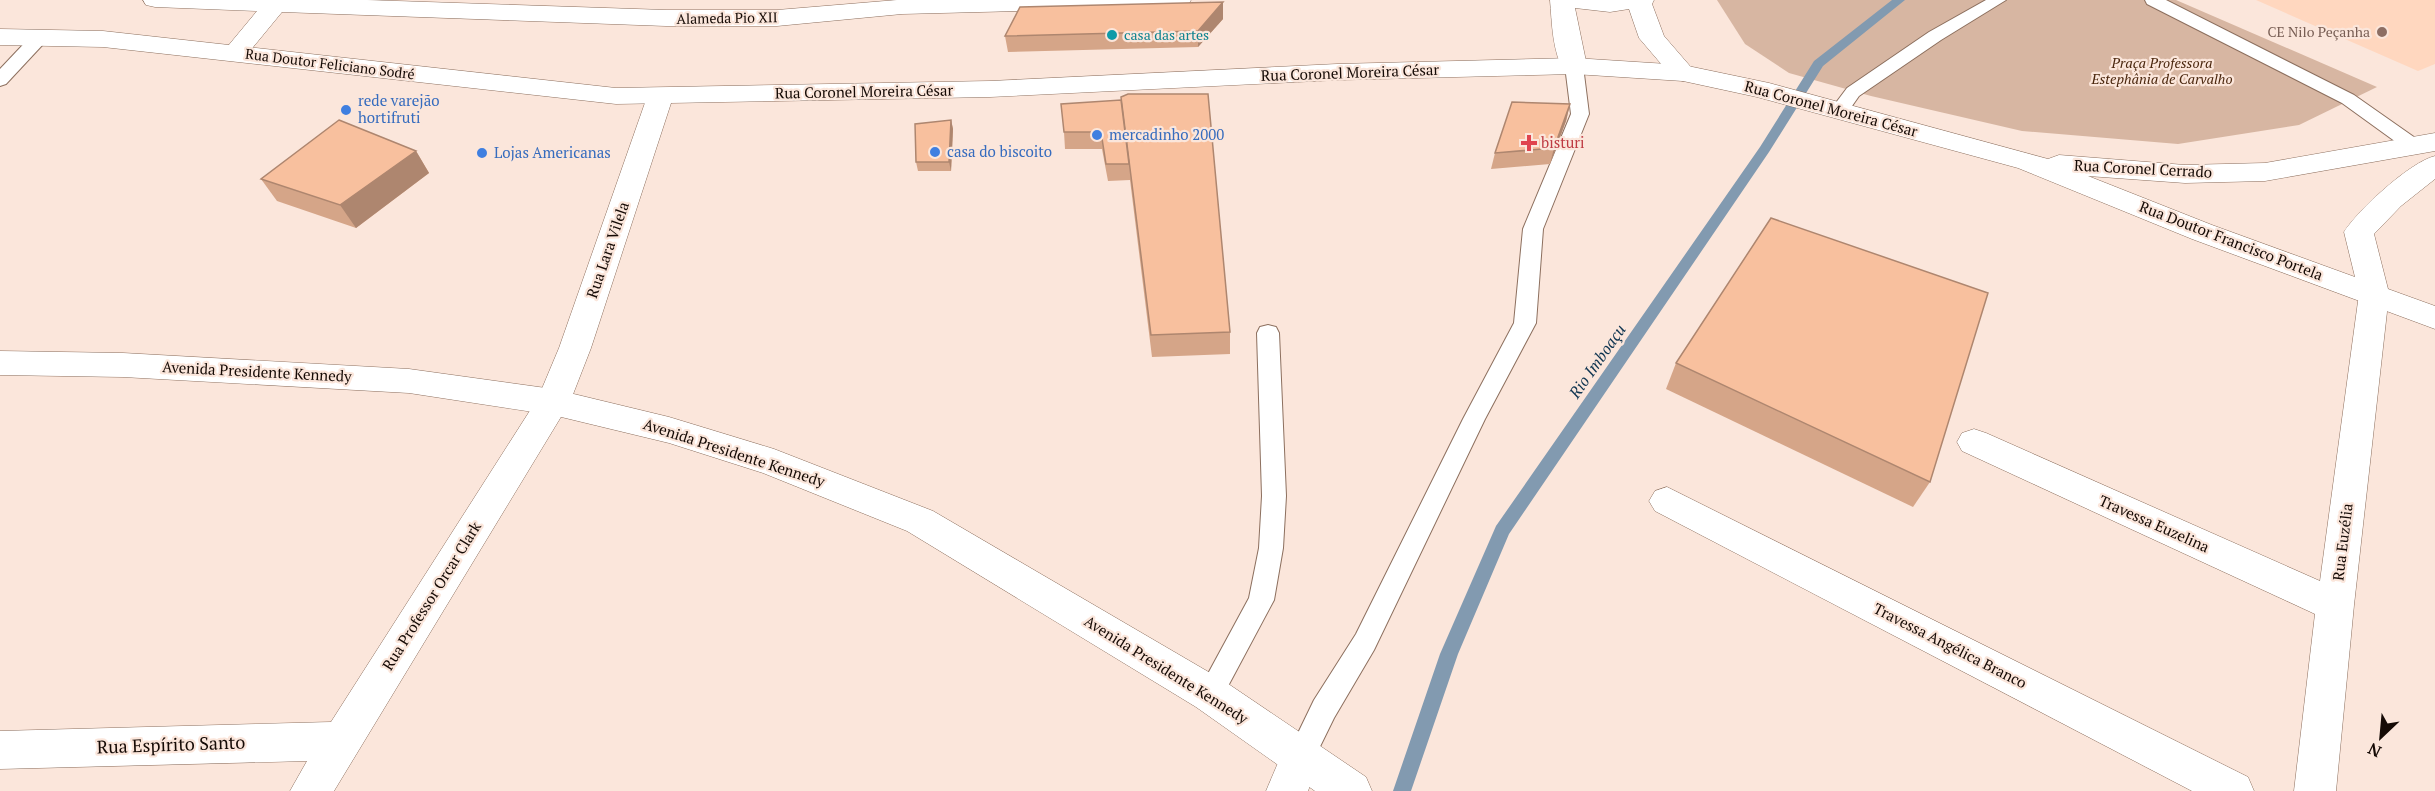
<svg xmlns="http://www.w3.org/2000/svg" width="2435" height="791" font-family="'PT Serif',serif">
<rect width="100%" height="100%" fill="#fbe6db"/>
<polygon fill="#ffd7bf" points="2256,0 2435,0 2435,64 2418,71"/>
<polygon fill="#d7b6a2" points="1717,0 2176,0 2377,87 2299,125 2178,144 2022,131 1871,96 1789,73 1745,44"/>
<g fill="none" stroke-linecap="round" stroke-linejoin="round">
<polygon fill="#829ab0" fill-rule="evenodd" points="1892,0 1905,0 1823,66 1769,152 1509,534 1458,654 1411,791 1393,791 1440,654 1496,526 1760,147 1814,61"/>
<g stroke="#8c6f5e" stroke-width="2">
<g id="lane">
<polygon points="1986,0 2006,0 1941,40 1859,96 1845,116 1831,116 1829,112 1847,88 1929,32"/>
<polygon points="2145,0 2166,0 2354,95 2421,142 2423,146 2421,150 2407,150 2342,103 2147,4"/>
<polygon points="41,31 47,32 50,36 47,40 6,84 0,86 0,69 35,32"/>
<polygon points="1574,61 1580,62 1583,66 1589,114 1543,229 1536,323 1485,419 1374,650 1334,718 1310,767 1300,771 1290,767 1286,758 1314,700 1356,634 1463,419 1514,323 1523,229 1571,114 1565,66 1568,62"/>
<polygon points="1268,325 1276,327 1279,333 1286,496 1283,548 1274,600 1219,703 1210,706 1201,703 1197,694 1249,598 1259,548 1262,496 1257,333 1260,327"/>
</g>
</g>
<g stroke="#8c6f5e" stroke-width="1">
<g id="street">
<polygon points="143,0 367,0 666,10 777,10 897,0 1191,0 1188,5 1179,7 902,14 777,26 666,26 282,12 245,57 236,60 227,57 223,52 257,11 155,7 146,5"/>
<polygon points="660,89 669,91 673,97 591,348 570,402 334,791 290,791 307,761 0,769 0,731 331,722 538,398 559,348 647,97 651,91"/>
<polygon points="2374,283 2385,286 2389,294 2354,605 2336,791 2294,791 2315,614 1962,451 1957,442 1962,433 1974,429 1986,433 2320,581 2359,294 2363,286"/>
<polygon points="1667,487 2248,777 2254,791 2192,791 1655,511 1649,501 1655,491"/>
<polygon points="1300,739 1314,744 1320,758 1308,791 1266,791 1286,744"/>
</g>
</g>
<g stroke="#8c6f5e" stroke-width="1">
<path id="secondary" d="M1550,0H1654L1652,4L1664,36L1696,73L1692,79L1683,81L1674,79L1639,38L1629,9L1610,12L1575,8L1587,66L1583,72L1574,74L1565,72C1552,53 1552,22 1550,0Z"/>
</g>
<g stroke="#8c6f5e" stroke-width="1">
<g id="primary">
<path d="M0,29L103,31L616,88L990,81L1337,64L1574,58L1683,65L1769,83L2048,159L2059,155L2185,165L2265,163L2435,133V151L2265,181L2185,183L2088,176L2212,225L2355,277L2344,232C2358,210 2410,162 2435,156V179L2401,206L2374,234L2388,289L2435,306V329L2192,239L2018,168L1757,97L1683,81L1574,74L1337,80L990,97L616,104L103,47L0,45Z"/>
<polygon points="0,351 123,353 409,369 553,389 669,417 774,449 933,511 1224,681 1366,777 1372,791 1315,791 1196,707 907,531 763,473 669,443 553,415 409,393 123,377 0,375"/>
</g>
</g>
<use href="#lane" fill="#fff" fill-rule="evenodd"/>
<use href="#street" fill="#fff" fill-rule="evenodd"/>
<use href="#secondary" fill="#fff" fill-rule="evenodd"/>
<use href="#primary" fill="#fff" fill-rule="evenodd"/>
</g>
<g fill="#d5a588">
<polygon points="1223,19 1198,47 1008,52 1005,36"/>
<polygon points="1121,100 1230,332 1230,354 1152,357 1130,180 1108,181 1102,149 1065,149 1064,132"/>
<polygon points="1570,104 1566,121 1550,164 1491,169 1495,153"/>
<polygon points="951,120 953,129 951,171 918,171 916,162"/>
<polygon points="416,151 429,173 356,228 277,201 261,179"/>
<polygon points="1676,363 1930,482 1913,507 1666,389"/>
</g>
<g fill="#ae866f">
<polygon points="1223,2 1223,19 1198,47 1198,31"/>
<polygon points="1570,104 1566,121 1550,164 1554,148"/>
<polygon points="951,120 953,129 951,171 949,162"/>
<polygon points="416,151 429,173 356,228 340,205"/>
</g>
<g fill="#f8c09e" stroke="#ae866f" stroke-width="1.5">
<polygon points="1223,2 1198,31 1005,36 1020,7"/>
<polygon points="1128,94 1208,94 1230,332 1151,335 1121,97"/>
<polygon points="1121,100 1129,164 1106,164 1101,132 1064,132 1061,104"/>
<polygon points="1512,102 1570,104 1554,148 1495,153"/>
<polygon points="339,120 416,151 340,205 261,179"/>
<polygon points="951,120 949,162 916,162 915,124"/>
<polygon points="1771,218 1988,293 1930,482 1676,363"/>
</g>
<circle fill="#8d6e63" stroke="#fbe6db" stroke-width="2" cx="2382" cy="32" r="6"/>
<circle fill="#0f9aa8" stroke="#fbe6db" stroke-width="2" cx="1112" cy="35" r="6"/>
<g fill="#3f7fe0" stroke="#fbe6db" stroke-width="2">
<circle cx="346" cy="110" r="6"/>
<circle cx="1097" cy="135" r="6"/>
<circle cx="935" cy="152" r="6"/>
<circle cx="482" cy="153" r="6"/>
</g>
<path fill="#e0444e" stroke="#fbe6db" stroke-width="2" d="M1526 134h6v6h6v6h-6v6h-6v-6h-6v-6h6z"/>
<g text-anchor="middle" stroke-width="4.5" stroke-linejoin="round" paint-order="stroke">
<g font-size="14" fill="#150a05" stroke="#fbe6db">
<text transform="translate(727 18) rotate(-1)" y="5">Alameda Pio XII</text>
<text transform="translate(330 64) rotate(7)" y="5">Rua Doutor Feliciano Sodré</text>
</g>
<g font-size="14" fill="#785e54" stroke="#fbe6db" text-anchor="end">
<text x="2370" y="37">CE Nilo Peçanha</text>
</g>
<g font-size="14" fill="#0d838f" stroke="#fbe6db" text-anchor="start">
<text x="1124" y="40">casa das artes</text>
</g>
<g font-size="14" font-style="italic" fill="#4a260d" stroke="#fbe6db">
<text x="2162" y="68">Praça Professora<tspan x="2162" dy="16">Estephânia de Carvalho</tspan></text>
</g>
<g font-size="15" fill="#150a05" stroke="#fbe6db">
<text transform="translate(1350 73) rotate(-2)" y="5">Rua Coronel Moreira César</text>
<text transform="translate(864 92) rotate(-1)" y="5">Rua Coronel Moreira César</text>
<text transform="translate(1831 109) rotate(15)" y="5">Rua Coronel Moreira César</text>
<text transform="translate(2143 169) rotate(3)" y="5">Rua Coronel Cerrado</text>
<text transform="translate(2231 241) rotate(21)" y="5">Rua Doutor Francisco Portela</text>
<text transform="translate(608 250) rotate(-71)" y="5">Rua Lara Vilela</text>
<text transform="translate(257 372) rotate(3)" y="5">Avenida Presidente Kennedy</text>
<text transform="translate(734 453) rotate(18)" y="5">Avenida Presidente Kennedy</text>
<text transform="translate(2154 524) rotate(24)" y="5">Travessa Euzelina</text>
<text transform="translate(2343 542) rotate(-83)" y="5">Rua Euzélia</text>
<text transform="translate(432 596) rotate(-58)" y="5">Rua Professor Orcar Clark</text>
<text transform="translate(1950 646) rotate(27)" y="5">Travessa Angélica Branco</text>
<text transform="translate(1166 670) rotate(32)" y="5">Avenida Presidente Kennedy</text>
</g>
<g font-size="15" fill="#366cbe" stroke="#fbe6db" text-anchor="start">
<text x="358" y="106">rede varejão<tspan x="358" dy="17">hortifruti</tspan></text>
<text x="1109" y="140">mercadinho 2000</text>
<text x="947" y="157">casa do biscoito</text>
<text x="494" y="158">Lojas Americanas</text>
</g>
<g font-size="15" fill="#be3a42" stroke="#fbe6db" text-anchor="start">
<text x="1541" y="148">bisturi</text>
</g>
<g font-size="16" font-style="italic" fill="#0e3450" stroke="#fbe6db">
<text transform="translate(1597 361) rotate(-55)" y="6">Rio Imboaçu</text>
</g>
<g font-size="18" fill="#150a05" stroke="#fbe6db">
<text transform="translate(171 745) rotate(-2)" y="6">Rua Espírito Santo</text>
</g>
</g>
<g transform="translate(2381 737) rotate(206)" stroke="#fbe6db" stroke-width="4.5" paint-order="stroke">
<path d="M0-4.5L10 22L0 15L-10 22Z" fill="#150a05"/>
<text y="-9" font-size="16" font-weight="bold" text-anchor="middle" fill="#150a05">N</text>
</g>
</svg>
